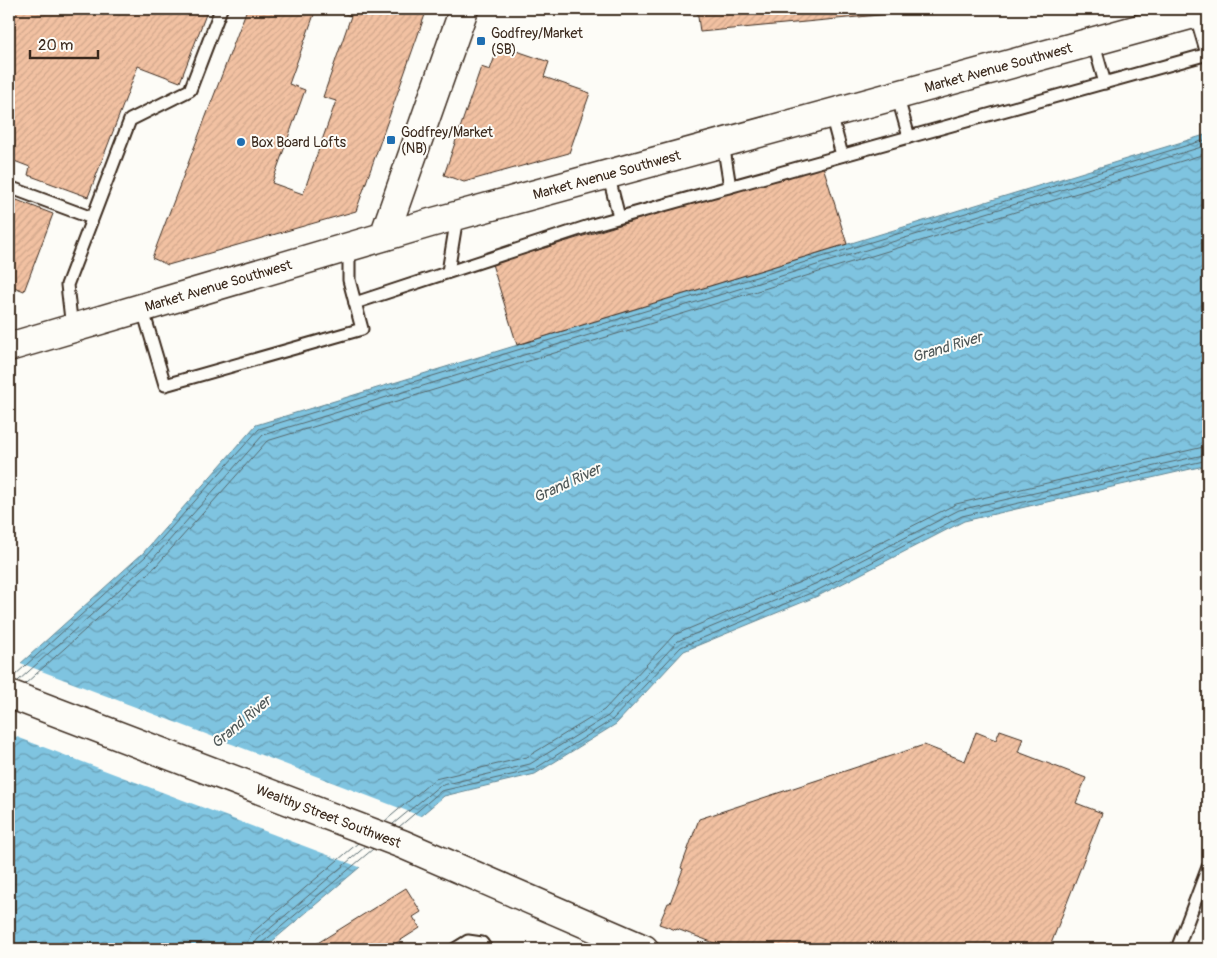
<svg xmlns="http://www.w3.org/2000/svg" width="1217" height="958" font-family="Pangolin,sans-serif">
<defs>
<pattern id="water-waves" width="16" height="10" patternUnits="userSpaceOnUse" patternTransform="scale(1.25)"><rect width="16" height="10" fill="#7fc4e0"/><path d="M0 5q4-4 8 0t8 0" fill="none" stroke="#699fb5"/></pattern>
<pattern id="building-hatch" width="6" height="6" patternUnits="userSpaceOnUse" patternTransform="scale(1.25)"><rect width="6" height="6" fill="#f2c1a2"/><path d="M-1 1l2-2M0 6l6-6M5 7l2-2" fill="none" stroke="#d0a68b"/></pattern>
</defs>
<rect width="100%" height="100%" fill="#fdfcf7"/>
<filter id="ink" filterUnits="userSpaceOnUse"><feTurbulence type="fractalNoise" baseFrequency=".02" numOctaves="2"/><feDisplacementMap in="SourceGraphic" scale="10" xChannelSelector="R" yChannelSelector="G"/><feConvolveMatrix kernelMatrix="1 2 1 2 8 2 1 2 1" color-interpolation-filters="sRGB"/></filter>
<g filter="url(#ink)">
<polygon fill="url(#water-waves)" stroke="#648692" points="1208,134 1208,465 964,521 820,595 684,651 616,724 535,774 444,796 263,949 9,949 9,674 143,553 256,425"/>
<polygon fill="#fdfcf7" points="18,662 423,817 362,868 9,734 9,671"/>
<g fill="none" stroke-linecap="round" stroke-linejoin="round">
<g stroke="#56686c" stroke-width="1">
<polyline points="9,677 14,676 146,556 259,429 1208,139"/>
<polyline points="18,681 151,561 263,435 1208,145"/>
<polyline points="25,684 156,566 267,441 1208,153"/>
<polyline points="385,821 435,779 527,757 604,710 674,635 812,577 956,504 1208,446"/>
<polyline points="393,824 439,786 530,764 608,716 678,641 815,584 959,510 1208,454"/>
<polyline points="399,827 441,791 533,770 612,720 681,647 818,590 962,516 1208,460"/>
<polyline points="246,949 247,942 252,933 358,843"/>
<polyline points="254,949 254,944 258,939 366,846"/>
<polyline points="260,949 262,943 373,849"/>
</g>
</g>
<g fill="url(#building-hatch)" stroke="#3b2a1e">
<polygon points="9,9 208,9 180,82 138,66 88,197 28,175 30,167 9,159"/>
<polygon points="247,9 316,9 289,84 305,90 272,183 303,194 336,101 323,97 351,16 330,9 427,9 356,211 168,265 152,258"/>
<polygon points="697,9 942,9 700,32"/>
<polygon points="499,45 549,62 544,77 590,93 569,153 464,182 444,175 481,67 490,70"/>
<polygon points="822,163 847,244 517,345 492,264"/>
<polygon points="9,197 53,214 24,291 9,285"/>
<polygon points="1000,730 1023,738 1018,752 1086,778 1076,803 1102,813 1049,949 730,949 677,929 676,930 659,924 668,903 670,903 683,869 681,868 699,819 924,745 965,761 976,732 996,740"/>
<polygon points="406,888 421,912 413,917 420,928 387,949 308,949"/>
</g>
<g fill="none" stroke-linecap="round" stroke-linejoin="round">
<g stroke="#3b2a1e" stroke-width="15">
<g id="lane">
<polyline points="1195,13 1207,54"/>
<polyline points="1093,41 1105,83"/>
<polyline points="897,95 909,137"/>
<polyline points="831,114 842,155"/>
<polyline points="723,143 730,187"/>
<polyline points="608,174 619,217"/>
<polyline points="9,187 92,218"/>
<polyline points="448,272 457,217"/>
<polyline points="355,303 592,225 1208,54"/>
<polyline points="142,307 165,385 362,329 349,280 349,246"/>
<polyline points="72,328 67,285 130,120 190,90 221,9"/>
<polyline points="455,949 468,941 482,943 486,949"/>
<polyline points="1177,949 1208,867"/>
</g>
</g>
<g stroke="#3b2a1e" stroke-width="31">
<g id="secondary">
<polyline points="384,236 464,9"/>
<path id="s1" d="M9,347L430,223L1208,10"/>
<path id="s2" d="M9,694L402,844L644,949"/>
</g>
</g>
<use href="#lane" stroke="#fdfcf7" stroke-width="11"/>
<use href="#secondary" stroke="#fdfcf7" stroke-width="28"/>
</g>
</g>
<g fill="#1f6fb2" stroke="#fdfcf7" stroke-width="2">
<rect x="476" y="36" width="10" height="10" rx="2.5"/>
<rect x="386" y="135" width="10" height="10" rx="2.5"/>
<circle cx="241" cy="142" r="5"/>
</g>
<g text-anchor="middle" stroke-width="4" stroke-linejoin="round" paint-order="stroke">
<g font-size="14" fill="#3b2a1e" stroke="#fdfcf7" text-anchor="start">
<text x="491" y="38">Godfrey/Market<tspan x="491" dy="16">(SB)</tspan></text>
<text x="401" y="137">Godfrey/Market<tspan x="401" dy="16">(NB)</tspan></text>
<text x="251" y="147">Box Board Lofts</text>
</g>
<g font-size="14" fill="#3b2a1e" stroke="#fdfcf7">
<text dy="5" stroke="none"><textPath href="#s1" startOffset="1028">Market Avenue Southwest</textPath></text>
<text dy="5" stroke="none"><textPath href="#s1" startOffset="622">Market Avenue Southwest</textPath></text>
<text dy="5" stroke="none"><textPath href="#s1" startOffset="218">Market Avenue Southwest</textPath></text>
<text dy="5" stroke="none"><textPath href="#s2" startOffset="342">Wealthy Street Southwest</textPath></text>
</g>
<g font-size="15" font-style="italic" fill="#4f5858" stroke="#fdfcf7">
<text transform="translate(947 347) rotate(-17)" y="5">Grand River</text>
<text transform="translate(567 483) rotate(-25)" y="5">Grand River</text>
<text transform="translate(241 722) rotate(-40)" y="5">Grand River</text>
</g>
</g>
<rect width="1217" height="958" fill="none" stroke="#fdfcf7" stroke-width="30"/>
<rect x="15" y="15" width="1187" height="928" fill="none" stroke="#3b2a1e" stroke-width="2" filter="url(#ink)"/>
<path d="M30 50v8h68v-8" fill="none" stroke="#3b2a1e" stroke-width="2.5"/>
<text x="38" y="50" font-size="15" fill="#3b2a1e" stroke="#fdfcf7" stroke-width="4" paint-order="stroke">20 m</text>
</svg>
